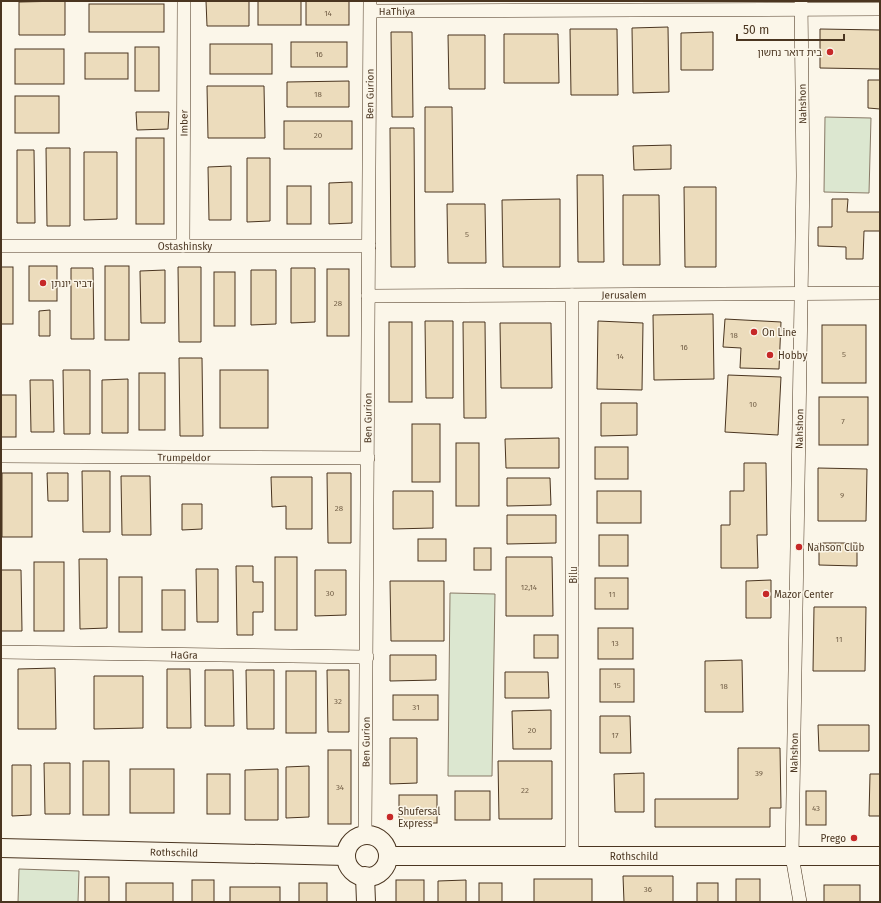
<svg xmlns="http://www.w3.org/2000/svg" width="881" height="903" font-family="'Fira Sans','Noto Sans Hebrew',sans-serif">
<rect width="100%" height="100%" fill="#fbf6e9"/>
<g fill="#dce7d0" stroke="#887966">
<polygon points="825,117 871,118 869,193 824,192"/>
<polygon points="450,593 495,594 492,776 448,776"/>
<polygon points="19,869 79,871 78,902 18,902"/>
</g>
<g fill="#ecdcbc" stroke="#4a3520">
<polygon points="65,1 65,35 19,35 19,2"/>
<polygon points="206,1 249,1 249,26 207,26"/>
<rect x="258" y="1" width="43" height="24"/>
<rect x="306" y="1" width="43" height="24"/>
<rect x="89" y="4" width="75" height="28"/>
<polygon points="668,27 669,92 633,93 632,28"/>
<polygon points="570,29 617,29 618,95 571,95"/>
<polygon points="820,29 880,30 880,69 820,68"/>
<polygon points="391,32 412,32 413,117 392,117"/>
<polygon points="713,32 713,70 681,70 681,33"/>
<polygon points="504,34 558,34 559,83 504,83"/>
<polygon points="448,35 485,35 485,89 449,89"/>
<rect x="291" y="42" width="56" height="25"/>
<rect x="210" y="44" width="62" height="30"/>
<rect x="135" y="47" width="24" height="44"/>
<rect x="15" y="49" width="49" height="35"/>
<rect x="85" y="53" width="43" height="26"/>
<polygon points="868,80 880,80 880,109 868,108"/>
<polygon points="349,81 349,107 287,107 287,82"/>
<polygon points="207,86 264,86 265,138 208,138"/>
<rect x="15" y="96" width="44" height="37"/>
<polygon points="425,107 452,107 453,192 425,192"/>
<polygon points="136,112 169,112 168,129 137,130"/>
<rect x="284" y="121" width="68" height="28"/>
<polygon points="390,128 414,128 415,267 391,267"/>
<rect x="136" y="138" width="28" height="86"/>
<polygon points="671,145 671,169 634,170 633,146"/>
<polygon points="46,148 70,148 70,226 47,226"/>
<polygon points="17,150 34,150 35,223 17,223"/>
<polygon points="84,152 117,152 117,219 84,220"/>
<polygon points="247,158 270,158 270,221 247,222"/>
<polygon points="231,166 231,220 209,220 208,167"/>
<polygon points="577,175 603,175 604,262 578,262"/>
<polygon points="352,182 352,223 329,224 329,183"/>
<rect x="287" y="186" width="24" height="38"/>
<polygon points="684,187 716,187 716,267 685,267"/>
<polygon points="623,195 659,195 660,265 623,265"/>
<polygon points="560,199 560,267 503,267 502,200"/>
<polygon points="832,199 848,199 847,212 880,212 880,231 864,231 863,259 846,259 846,247 818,246 818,227 832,227"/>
<polygon points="447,204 485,204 486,263 448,263"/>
<rect x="29" y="266" width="28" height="35"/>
<rect x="105" y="266" width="24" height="74"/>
<rect x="1" y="267" width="12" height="57"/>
<polygon points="178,267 201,267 201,342 179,342"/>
<polygon points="71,268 93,268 94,339 71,339"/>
<polygon points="291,268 315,268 315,322 291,323"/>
<rect x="327" y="269" width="22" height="67"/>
<polygon points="165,270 165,323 141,323 140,271"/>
<polygon points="251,270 276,270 276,324 251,325"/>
<rect x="214" y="272" width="21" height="54"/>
<polygon points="50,310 50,336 39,336 39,311"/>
<polygon points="713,314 714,379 654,380 653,315"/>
<polygon points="725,319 781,322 779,369 740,368 741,348 723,347"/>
<polygon points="425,321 453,321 453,398 426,398"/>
<polygon points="598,321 643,323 642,390 597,389"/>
<rect x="389" y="322" width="23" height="80"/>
<polygon points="463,322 485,322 486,418 464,418"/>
<polygon points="500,323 551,323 552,388 501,388"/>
<rect x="822" y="325" width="44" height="58"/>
<polygon points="179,358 202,358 203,436 180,436"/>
<polygon points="63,370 90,370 90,434 64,434"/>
<rect x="220" y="370" width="48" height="58"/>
<rect x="139" y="373" width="26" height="57"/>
<polygon points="728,375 781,377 778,435 725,432"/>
<polygon points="128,379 128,433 102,433 102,380"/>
<polygon points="30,380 53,380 54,432 31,432"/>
<rect x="1" y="395" width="15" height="42"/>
<rect x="819" y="397" width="49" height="48"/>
<polygon points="601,403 637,403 637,435 601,436"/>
<rect x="412" y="424" width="28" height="58"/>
<polygon points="559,438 559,468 506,468 505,439"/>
<rect x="456" y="443" width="23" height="63"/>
<rect x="595" y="447" width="33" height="32"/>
<polygon points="744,463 766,463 767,535 757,535 758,568 721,568 721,525 730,525 730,491 744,491"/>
<polygon points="818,468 867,469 866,521 818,521"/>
<polygon points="82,471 110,471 110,532 83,532"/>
<rect x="2" y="473" width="30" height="64"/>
<polygon points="47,473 68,473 68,501 48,501"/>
<polygon points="327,473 351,473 351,543 328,543"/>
<polygon points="121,476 150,476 151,535 122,535"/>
<polygon points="271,477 312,477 312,529 286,529 286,506 272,507"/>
<polygon points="507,478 550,478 551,505 507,506"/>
<polygon points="393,491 433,491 433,528 393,529"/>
<rect x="597" y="491" width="44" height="32"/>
<polygon points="182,504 202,504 202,529 182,530"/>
<polygon points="507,515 556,515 556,543 507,544"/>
<rect x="599" y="535" width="29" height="31"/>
<rect x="418" y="539" width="28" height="22"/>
<polygon points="819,543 857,543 857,566 819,565"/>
<rect x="474" y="548" width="17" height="22"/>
<rect x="275" y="557" width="22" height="73"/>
<polygon points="506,557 552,557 553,616 506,616"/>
<polygon points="79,559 107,559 107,628 80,629"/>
<rect x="34" y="562" width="30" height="69"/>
<polygon points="236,566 253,566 253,582 263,582 263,612 253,612 253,635 237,635"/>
<polygon points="196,569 218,569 218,622 197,622"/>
<polygon points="1,570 21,570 22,631 1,631"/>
<polygon points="315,570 346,570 346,615 315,616"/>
<rect x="119" y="577" width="23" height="55"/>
<rect x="595" y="578" width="33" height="31"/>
<polygon points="771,580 771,618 746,618 746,581"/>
<polygon points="390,581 444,581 444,641 391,641"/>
<rect x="162" y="590" width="23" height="40"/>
<polygon points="814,607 866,607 865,671 813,671"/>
<rect x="598" y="628" width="35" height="31"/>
<rect x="534" y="635" width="24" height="23"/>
<polygon points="390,655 436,655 436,680 390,681"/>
<polygon points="742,660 743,712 705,712 705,661"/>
<polygon points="55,668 56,729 18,729 18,669"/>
<polygon points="167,669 190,669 191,728 167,728"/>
<rect x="600" y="669" width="34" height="33"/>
<polygon points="205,670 233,670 234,726 205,726"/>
<polygon points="246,670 274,670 274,729 247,729"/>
<polygon points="327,670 349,670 349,732 328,732"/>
<rect x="286" y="671" width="30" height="62"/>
<polygon points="505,672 548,672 549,698 505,698"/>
<polygon points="94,676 143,676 143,728 94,729"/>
<rect x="393" y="695" width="45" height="25"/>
<polygon points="551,710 551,749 513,749 512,711"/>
<polygon points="600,716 630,716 631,753 600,753"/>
<polygon points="818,725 869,725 869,751 819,751"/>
<polygon points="390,738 417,738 417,783 390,784"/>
<polygon points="738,748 780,748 781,808 770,808 770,827 655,827 655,799 738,799"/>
<rect x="328" y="750" width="23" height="74"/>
<rect x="83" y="761" width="26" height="54"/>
<polygon points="498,761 552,761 552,819 499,819"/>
<polygon points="44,763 70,763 70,814 45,814"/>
<polygon points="12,765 31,765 31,815 12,816"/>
<polygon points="309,766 309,817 286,818 286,767"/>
<rect x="130" y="769" width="44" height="44"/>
<polygon points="278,769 278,820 245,820 245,770"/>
<polygon points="644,773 644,812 615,812 614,774"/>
<rect x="207" y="774" width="23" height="40"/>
<polygon points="870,774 880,774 880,816 869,816"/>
<rect x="455" y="791" width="35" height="29"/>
<rect x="806" y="791" width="20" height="34"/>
<rect x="399" y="795" width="38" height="28"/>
<polygon points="623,876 673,876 673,902 624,902"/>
<rect x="85" y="877" width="24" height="25"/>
<rect x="534" y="879" width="58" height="23"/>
<rect x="736" y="879" width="24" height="23"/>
<rect x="192" y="880" width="22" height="22"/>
<rect x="396" y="880" width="28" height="22"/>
<polygon points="466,880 466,902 438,902 438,881"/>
<rect x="126" y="883" width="47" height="19"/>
<rect x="299" y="883" width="28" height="19"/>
<rect x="479" y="883" width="23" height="19"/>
<rect x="697" y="883" width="21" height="19"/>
<rect x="824" y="885" width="36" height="17"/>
<rect x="230" y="887" width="50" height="15"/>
</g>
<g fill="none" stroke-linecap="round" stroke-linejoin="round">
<g stroke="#4a3520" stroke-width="14">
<g id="street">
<path id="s1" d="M371,11L880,9"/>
<path id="s2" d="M1,246H369"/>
<path id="s3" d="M183,246L184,1"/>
<path id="s4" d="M368,296L880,293"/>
<path id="s5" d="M1,456L368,458"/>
<path id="s6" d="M1,652L367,657"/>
<path id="s7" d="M365,835L370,1"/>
<polyline points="572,856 572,295"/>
<path id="s8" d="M800,902L792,856L803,176L801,1"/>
</g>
</g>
<g stroke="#4a3520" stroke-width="20">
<g id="secondary">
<circle cx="367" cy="856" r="21"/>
<path id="s9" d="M1,848L346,856"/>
<path id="s10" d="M388,856H880"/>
<polyline points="365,876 366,902"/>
</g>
</g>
<use href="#street" stroke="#fbf6e9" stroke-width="13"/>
<use href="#secondary" stroke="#fbf6e9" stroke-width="18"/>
</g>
<g fill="#c62828" stroke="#fbf6e9" stroke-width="1.5">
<circle cx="830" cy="52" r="4"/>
<circle cx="43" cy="283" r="4"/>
<circle cx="754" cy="332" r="4"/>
<circle cx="770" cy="355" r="4"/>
<circle cx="799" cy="547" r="4"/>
<circle cx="766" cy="594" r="4"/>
<circle cx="390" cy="817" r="4"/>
<circle cx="854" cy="838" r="4"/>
</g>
<g text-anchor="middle" stroke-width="3" stroke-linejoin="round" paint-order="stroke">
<g font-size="8" fill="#725f47">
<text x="328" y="16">14</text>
<text x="319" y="57">16</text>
<text x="318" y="97">18</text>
<text x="318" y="138">20</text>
<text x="467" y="237">5</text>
<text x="338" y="306">28</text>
<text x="734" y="338">18</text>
<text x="684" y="350">16</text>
<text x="844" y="357">5</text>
<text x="620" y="359">14</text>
<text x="753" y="407">10</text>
<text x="843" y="424">7</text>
<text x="842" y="498">9</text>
<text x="339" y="511">28</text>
<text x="529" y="590">12,14</text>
<text x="330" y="596">30</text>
<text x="612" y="597">11</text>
<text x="839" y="642">11</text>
<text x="615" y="646">13</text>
<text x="617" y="688">15</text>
<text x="724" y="689">18</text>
<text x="338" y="704">32</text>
<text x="416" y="710">31</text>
<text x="532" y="733">20</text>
<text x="615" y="738">17</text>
<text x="759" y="776">39</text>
<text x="340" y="790">34</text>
<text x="525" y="793">22</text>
<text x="816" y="811">43</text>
<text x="648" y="892">36</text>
</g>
<g font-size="10" fill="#4a3520" stroke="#fbf6e9">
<text dy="4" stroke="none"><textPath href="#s1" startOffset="26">HaThiya</textPath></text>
<text dy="4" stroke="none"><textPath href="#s7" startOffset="741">Ben Gurion</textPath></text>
<text transform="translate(802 104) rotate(-91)" y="4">Nahshon</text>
<text dy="4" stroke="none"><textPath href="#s3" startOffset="123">Imber</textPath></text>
<text dy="4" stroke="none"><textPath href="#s2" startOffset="184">Ostashinsky</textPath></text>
<text dy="4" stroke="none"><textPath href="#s4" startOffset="256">Jerusalem</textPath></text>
<text dy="4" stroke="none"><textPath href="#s7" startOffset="417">Ben Gurion</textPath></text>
<text dy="4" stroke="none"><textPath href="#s8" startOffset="474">Nahshon</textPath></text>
<text dy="4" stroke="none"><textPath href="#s5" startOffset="183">Trumpeldor</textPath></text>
<text transform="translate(573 575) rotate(-90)" y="4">Bilu</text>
<text dy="4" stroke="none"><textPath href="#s6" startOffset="183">HaGra</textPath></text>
<text dy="4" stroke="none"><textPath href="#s7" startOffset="93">Ben Gurion</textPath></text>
<text dy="4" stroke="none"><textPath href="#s8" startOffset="150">Nahshon</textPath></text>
<text dy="4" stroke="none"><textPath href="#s9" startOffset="173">Rothschild</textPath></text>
<text dy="4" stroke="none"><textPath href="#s10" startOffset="246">Rothschild</textPath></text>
</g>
<g font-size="10" fill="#4a3520" stroke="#fbf6e9" text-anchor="start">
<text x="822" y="56" text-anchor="end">בית דואר נחשון</text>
<text x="51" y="287">דביר יונתן</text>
<text x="762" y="336">On Line</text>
<text x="778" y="359">Hobby</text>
<text x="807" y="551">Nahson Club</text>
<text x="774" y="598">Mazor Center</text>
<text x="398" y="815">Shufersal<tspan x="398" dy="12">Express</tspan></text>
<text x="846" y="842" text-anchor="end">Prego</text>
</g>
</g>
<rect width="881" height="903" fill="none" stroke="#4a3520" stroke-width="4"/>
<path d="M737 34v6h107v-6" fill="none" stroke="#4a3520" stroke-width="2"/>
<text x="743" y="34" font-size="12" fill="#4a3520" stroke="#fbf6e9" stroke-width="3" paint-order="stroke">50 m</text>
</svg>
